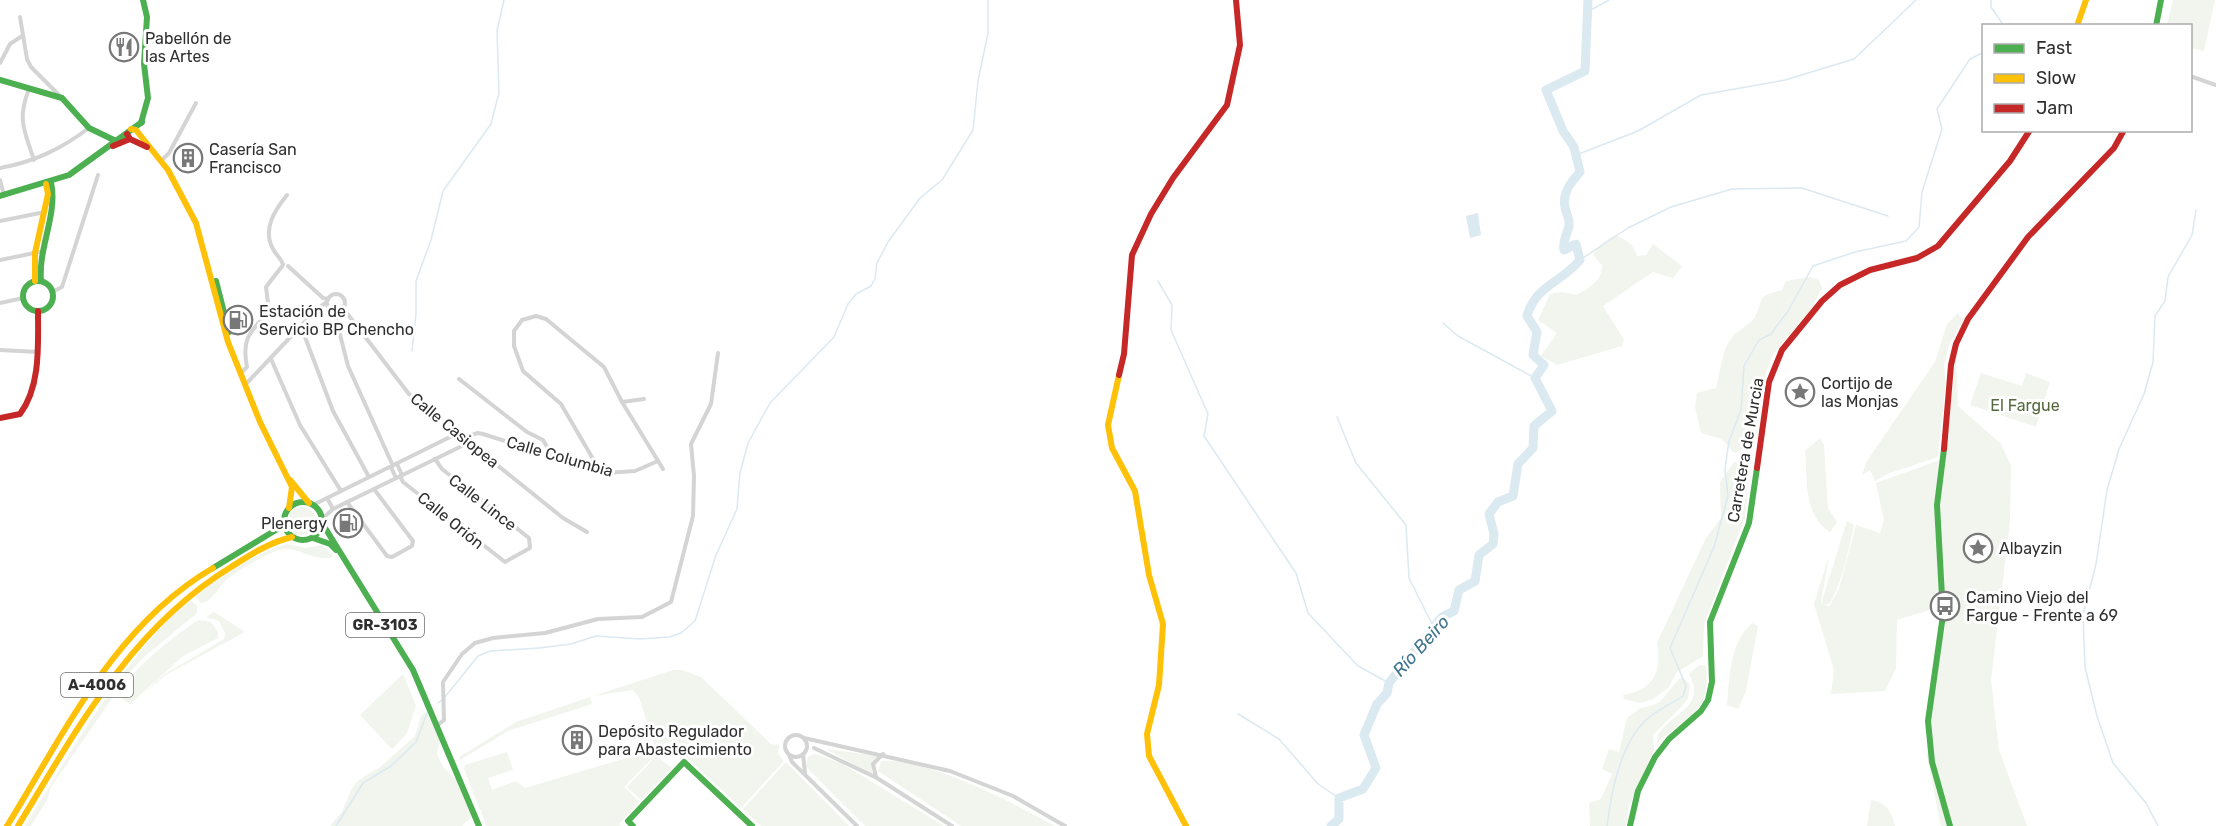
<svg xmlns="http://www.w3.org/2000/svg" width="2216" height="826" font-family="Rubik,sans-serif">
<rect width="100%" height="100%" fill="#fff"/>
<g fill="#f1f5ed">
<polygon points="2173,0 2215,0 2204,51 2191,48 2190,26 2167,25"/>
<path d="M1615,235C1627,240 1633,243 1637,256L1646,255L1653,244L1682,266L1673,278L1653,272L1603,306L1624,340L1622,346L1557,365L1541,356L1557,333L1538,320L1550,294L1562,292L1577,295C1591,286 1602,282 1602,265L1593,255L1601,244Z"/>
<path d="M1809,277L1819,280L1822,288L1811,309L1772,356L1766,373L1757,431L1751,447L1734,453L1722,439L1701,433L1695,408L1697,393L1716,388C1721,371 1721,349 1734,335C1740,329 1751,324 1755,317C1765,297 1755,297 1782,290L1786,281Z"/>
<polygon points="1958,313 1960,317 1965,318 1949,344 1944,365 1946,382 1938,457 1887,474 1875,481 1870,470 1862,475 1867,461 1935,362 1947,324"/>
<polygon points="1956,354 1958,406 2001,444 2011,466 2010,521 1991,680 1999,750 2027,826 1952,826 1936,770 1930,729 1933,692 1945,628 1939,511"/>
<polygon points="1981,373 2022,386 2026,373 2050,382 2036,427 1970,405"/>
<path d="M1820,438L1824,445L1828,508L1837,522L1830,532C1802,514 1808,478 1805,451Z"/>
<path d="M1751,459L1745,517L1704,624L1703,656L1676,673L1669,687L1653,699L1640,703L1624,699L1623,695C1654,690 1662,672 1657,643L1706,538L1721,518L1720,482L1734,462Z"/>
<polygon points="1940,460 1934,506 1940,607 1936,605 1933,609 1897,620 1896,668 1885,691 1831,694 1834,670 1814,604 1829,556 1821,602 1829,607 1839,589 1856,525 1880,533 1884,520 1876,483"/>
<circle cx="302" cy="521" r="14"/>
<path d="M1847,521L1854,525C1848,551 1843,580 1830,603L1824,605L1822,601Z"/>
<path d="M287,544L305,548L322,545L334,556C314,565 296,542 276,551C260,558 241,568 227,579C218,587 213,602 201,603L195,596C217,577 258,552 287,544Z"/>
<path d="M190,599L197,606V613L145,656L130,672L51,787L47,800L31,826H25C75,746 120,663 190,599Z"/>
<polygon points="214,612 245,632 164,676 137,700 163,675 224,639 225,633 219,621 206,617"/>
<path d="M198,620L211,622L218,632V638L183,656L130,704L117,695C139,663 167,642 198,620Z"/>
<path d="M1752,623L1758,626L1746,691L1738,709L1727,705C1730,676 1729,644 1752,623Z"/>
<path d="M1699,665L1706,666C1712,715 1686,714 1657,744C1655,716 1711,713 1689,674Z"/>
<polygon points="673,670 682,670 701,677 771,744 779,745 778,754 784,761 741,808 669,741 624,787 640,802 619,824 621,826 486,826 481,811 483,810 480,810 464,769 465,765 507,752 513,770 488,778 492,790 516,781 525,788 647,752 649,756 654,744 639,697 633,690 593,696"/>
<polygon points="403,674 416,706 407,733 392,749 360,715"/>
<polygon points="1683,677 1690,685 1688,698 1683,705 1653,735 1654,750 1629,806 1626,826 1590,826 1589,803 1601,799 1612,774 1602,769 1609,749 1619,752 1627,718 1639,709 1659,703 1680,678"/>
<polygon points="590,697 592,704 508,731 460,760 459,757 516,722"/>
<polygon points="426,711 440,740 437,754 443,767 457,780 472,816 462,826 330,826 342,812 352,788 359,780 379,768 415,736 421,716"/>
<polygon points="826,749 877,756 871,765 873,775"/>
<polygon points="1926,752 1928,753 1948,826 1941,826"/>
<polygon points="814,754 841,763 944,826 865,826 806,767 808,757"/>
<polygon points="656,756 672,768 641,800 627,787"/>
<path d="M881,761C928,758 1014,803 1055,826H961L878,771Z"/>
<polygon points="786,762 841,818 849,826 761,826 743,809"/>
<path d="M1871,800C1887,803 1891,811 1895,826H1867Z"/>
</g>
<polygon fill="#dbe9f1" points="1478,213 1481,235 1470,238 1466,216"/>
<g fill="none" stroke-linecap="round" stroke-linejoin="round">
<g stroke="#dbe9f1" stroke-width="1.5">
<polyline points="1991,0 1991,7 2004,26"/>
<polyline points="1589,11 1609,0"/>
<polyline points="1576,155 1638,131 1701,95 1785,80 1854,59 1916,0"/>
<polyline points="1580,260 1628,228 1671,207 1732,189 1802,188 1888,216"/>
<polyline points="1158,281 1172,305 1171,330 1208,414 1204,436 1296,573 1308,613 1358,666 1389,683"/>
<polyline points="1443,323 1458,336 1535,378"/>
<polyline points="412,351 416,314 416,281 431,240 443,191 491,124 499,93 497,31 504,0"/>
<polyline points="1337,417 1356,463 1406,525 1409,578 1434,628"/>
<polyline points="445,697 478,656 490,651 539,648 571,644 596,636 640,639 669,637 681,633 695,621 716,555 737,509 740,473 748,443 770,403 834,337 848,304 856,294 871,286 875,279 877,263 888,242 920,198 942,180 973,130 978,81 988,33 988,0"/>
<polyline points="438,703 442,700"/>
<polyline points="1238,714 1279,739 1318,784 1339,798"/>
<polyline points="336,826 363,783 391,766 416,742 427,713"/>
<path d="M1607,826C1611,793 1620,746 1644,722C1654,711 1671,704 1683,696L1686,686L1670,648L1714,547L1728,496L1725,469L1729,441L1741,410L1744,366L1759,340L1771,334L1788,311L1813,266L1855,252L1906,241L1919,227L1922,192L1942,129L1937,109L1970,59L1984,52"/>
<polyline points="2158,826 2146,803 2113,763 2097,716 2085,667 2083,615 2096,564 2107,490 2119,449 2144,394 2153,362 2155,316 2165,301 2168,277 2192,235 2196,210"/>
</g>
<path stroke="#dbe9f1" stroke-width="9" d="M1331,826L1339,819V798L1363,789L1376,768L1364,735L1377,704L1387,693L1389,683L1442,617L1454,611L1459,590L1475,581L1479,555L1493,544L1494,534L1489,514L1498,502L1513,496L1518,464L1533,448L1534,426L1552,411L1535,378L1544,365L1533,355L1537,332L1527,316C1536,285 1561,283 1580,260L1576,244L1564,250C1562,240 1567,236 1569,226C1570,219 1566,214 1565,207C1562,193 1571,182 1580,172L1574,147L1563,131L1546,90L1585,71L1588,0"/>
<g stroke="#d4d4d4" stroke-width="4">
<polyline points="20,17 27,59 31,67 62,98"/>
<polyline points="0,63 10,44 22,36"/>
<polyline points="2190,76 2216,85"/>
<path d="M29,89C17,119 24,130 34,160"/>
<polyline points="161,161 169,153 196,103"/>
<path d="M0,168C34,162 61,149 89,128"/>
<polyline points="0,180 4,195"/>
<polyline points="0,221 45,212"/>
<polyline points="0,260 39,252"/>
<polyline points="288,266 323,298 328,299"/>
<polyline points="52,292 62,287 98,175"/>
<circle cx="336" cy="303" r="9"/>
<polyline points="0,303 23,298"/>
<polyline points="343,308 409,394 563,518 587,532"/>
<polyline points="334,311 348,366 393,466"/>
<polyline points="298,330 305,337 333,411 369,477"/>
<polyline points="0,350 38,352"/>
<polyline points="271,359 300,425 341,491"/>
<path d="M241,373L247,367C241,337 251,332 269,311L266,287L283,265C282,259 276,255 273,249C262,229 275,210 287,195"/>
<polyline points="459,379 527,432 543,440 549,450 548,454"/>
<polyline points="245,385 317,309 327,302"/>
<polyline points="622,402 644,399"/>
<polyline points="462,438 478,433 483,434 606,473 635,471 658,461"/>
<polyline points="397,464 402,475"/>
<polyline points="391,467 396,478"/>
<polyline points="596,470 596,464 561,404 523,371 514,346 514,331 522,320 536,316 546,319 604,367 622,402 663,469"/>
<polyline points="400,476 403,482 505,562 530,548 529,538 442,469 435,459"/>
<polyline points="327,498 333,509"/>
<polyline points="347,502 387,556 392,557 412,546 413,541 374,489"/>
<polyline points="313,505 456,434"/>
<polyline points="322,519 333,509 468,443"/>
<polyline points="439,724 444,720 443,682 462,654 475,643 493,638 545,633 598,619 642,617 671,602 693,516 694,476 691,444 711,404 718,353"/>
<circle cx="796" cy="746" r="11"/>
<polyline points="804,738 950,771 1013,796 1065,826"/>
<polyline points="814,748 877,778 952,826"/>
<polyline points="803,754 805,773"/>
<polyline points="789,755 792,762 857,826"/>
<polyline points="876,777 873,764 883,754"/>
</g>
<g stroke="#4caf50" stroke-width="6">
<polyline points="2156,26 2161,0"/>
<polyline points="0,80 62,98 89,128 116,141"/>
<polyline points="141,123 148,98 144,64 147,17 143,0"/>
<polyline points="0,196 69,175 142,122"/>
<path d="M41,281C38,247 58,215 51,182"/>
<polyline points="216,281 229,332"/>
<circle cx="38" cy="296" r="15"/>
<polyline points="1944,449 1937,505 1943,615 1928,721 1932,762 1950,826"/>
<circle cx="303" cy="521" r="19"/>
<polyline points="322,523 413,670 479,826"/>
<polyline points="313,538 330,544 336,550"/>
<polyline points="213,568 284,525"/>
<polyline points="633,826 628,821 684,762 752,826"/>
<polyline points="1630,826 1638,791 1655,757 1669,739 1701,711 1708,700 1712,682 1710,622 1749,523 1757,468"/>
</g>
<g stroke="#ffc107" stroke-width="6">
<polyline points="2077,26 2086,0"/>
<polyline points="131,129 136,130 168,170 196,223 228,342 260,422 292,487 289,508"/>
<polyline points="35,281 35,253 48,194 46,184"/>
<polyline points="1119,375 1108,425 1112,448 1135,491 1149,575 1163,624 1159,685 1147,734 1149,756 1186,826"/>
<polyline points="290,480 309,503"/>
<path d="M7,826C65,732 115,625 213,568"/>
<path d="M18,826C77,729 131,628 231,567C250,555 270,542 292,537"/>
</g>
<g stroke="#c62828" stroke-width="6">
<polyline points="127,134 130,139 147,147"/>
<polyline points="113,146 130,139"/>
<polyline points="1119,375 1124,354 1132,255 1151,214 1173,178 1227,105 1240,45 1236,0"/>
<path d="M0,418L20,414C41,386 38,344 38,311"/>
<polyline points="1944,449 1951,365 1956,344 1968,319 2028,237 2114,148 2124,130"/>
<polyline points="1757,468 1769,382 1782,350 1822,301 1840,285 1870,270 1917,258 1938,246 2010,161 2030,130"/>
</g>
</g>
<defs>
<g id="restaurant-ring" transform="scale(1.5)"><circle r="9.5" fill="#fff" stroke="#787878" stroke-width="1.5"/><path d="M-5-6h1v4h1v-4h1v4h1v-4h1v5L-1.5 .5V6h-2V.5L-5-1ZM5-6V6H3V1.5H1.5Q1.5-4 5-6Z" fill="#787878"/></g>
<g id="building-ring" transform="scale(1.5)"><circle r="9.5" fill="#fff" stroke="#787878" stroke-width="1.5"/><path d="M-4-6H4V6H1V3H-1V6H-4ZM-2.5-4.3h1.7v1.8h-1.7ZM.8-4.3h1.7v1.8H.8ZM-2.5-1h1.7V.8h-1.7ZM.8-1h1.7V.8H.8Z" fill="#787878"/></g>
<g id="fuel-ring" transform="scale(1.5)"><circle r="9.5" fill="#fff" stroke="#787878" stroke-width="1.5"/><path d="M-5.5-6h7V0h2V4h1.3V-2.5L3-4.5l.8-.8L6-3V5H2.5V1h-1V6h-7ZM-4.2-4.7v3.2H.2V-4.7Z" fill="#787878"/></g>
<g id="sight-ring" transform="scale(1.5)"><circle r="9.5" fill="#fff" stroke="#787878" stroke-width="1.5"/><path d="M0-6L1.8-2.2L6-1.7L2.9 1.2L3.7 5.4L0 3.3L-3.7 5.4L-2.9 1.2L-6-1.7L-1.8-2.2Z" fill="#787878"/></g>
<g id="bus-ring" transform="scale(1.5)"><circle r="9.5" fill="#fff" stroke="#787878" stroke-width="1.5"/><path d="M-5-6H5V4H4V6H2V4H-2V6H-4V4H-5ZM-3.5-4V0h7V-4ZM-3.5 1.2v1.5H-2V1.2ZM2 1.2v1.5H3.5V1.2Z" fill="#787878"/></g>
</defs>
<g fill-rule="evenodd">
<use href="#restaurant-ring" x="124" y="47"/>
<use href="#building-ring" x="188" y="158"/>
<use href="#fuel-ring" x="238" y="320"/>
<use href="#sight-ring" x="1800" y="392"/>
<use href="#fuel-ring" x="348" y="523"/>
<use href="#sight-ring" x="1978" y="548"/>
<use href="#bus-ring" x="1945" y="606"/>
<use href="#building-ring" x="577" y="740"/>
</g>
<g text-anchor="middle" stroke-width="6" stroke-linejoin="round" paint-order="stroke">
<g fill="#fff" stroke="#6d6d6d" stroke-width="1.5">
<rect x="346" y="613" width="78" height="24" rx="4.5"/>
<rect x="61" y="673" width="72" height="24" rx="4.5"/>
</g>
<g font-size="15" font-weight="bold" fill="#2f2f2f">
<text x="385" y="630">GR-3103</text>
<text x="97" y="690">A-4006</text>
</g>
<g font-size="16" fill="#2f2f2f" stroke="#fff" text-anchor="start">
<text x="145" y="44">Pabellón de<tspan x="145" dy="18">las Artes</tspan></text>
<text x="209" y="155">Casería San<tspan x="209" dy="18">Francisco</tspan></text>
<text x="259" y="317">Estación de<tspan x="259" dy="18">Servicio BP Chencho</tspan></text>
<text x="1821" y="389">Cortijo de<tspan x="1821" dy="18">las Monjas</tspan></text>
<text x="327" y="529" text-anchor="end">Plenergy</text>
<text x="1999" y="554">Albayzin</text>
<text x="1966" y="603">Camino Viejo del<tspan x="1966" dy="18">Fargue - Frente a 69</tspan></text>
<text x="598" y="737">Depósito Regulador<tspan x="598" dy="18">para Abastecimiento</tspan></text>
</g>
<g font-size="16" fill="#55693e" stroke="#fff">
<text x="2025" y="411">El Fargue</text>
</g>
<g font-size="16" fill="#2f2f2f" stroke="#fff">
<text transform="translate(455 430) rotate(39)" y="6">Calle Casiopea</text>
<text transform="translate(1745 450) rotate(-80)" y="6">Carretera de Murcia</text>
<text transform="translate(560 456) rotate(16)" y="6">Calle Columbia</text>
<text transform="translate(483 502) rotate(38)" y="6">Calle Lince</text>
<text transform="translate(451 520) rotate(39)" y="6">Calle Orión</text>
</g>
<g font-size="18" font-style="italic" fill="#40758e" stroke="#fff">
<text transform="translate(1421 646) rotate(-48)" y="6">Río Beiro</text>
</g>
</g>
<rect x="1982" y="24" width="210" height="108" fill="#ffffff" stroke="#acacac" stroke-width="1.5"/>
<rect x="1994" y="44" width="30" height="9" fill="#4caf50" stroke="#acacac" stroke-width="1.5"/>
<text x="2036" y="54" font-size="18" fill="#2f2f2f">Fast</text>
<rect x="1994" y="74" width="30" height="9" fill="#ffc107" stroke="#acacac" stroke-width="1.5"/>
<text x="2036" y="84" font-size="18" fill="#2f2f2f">Slow</text>
<rect x="1994" y="104" width="30" height="9" fill="#c62828" stroke="#acacac" stroke-width="1.5"/>
<text x="2036" y="114" font-size="18" fill="#2f2f2f">Jam</text>
</svg>
